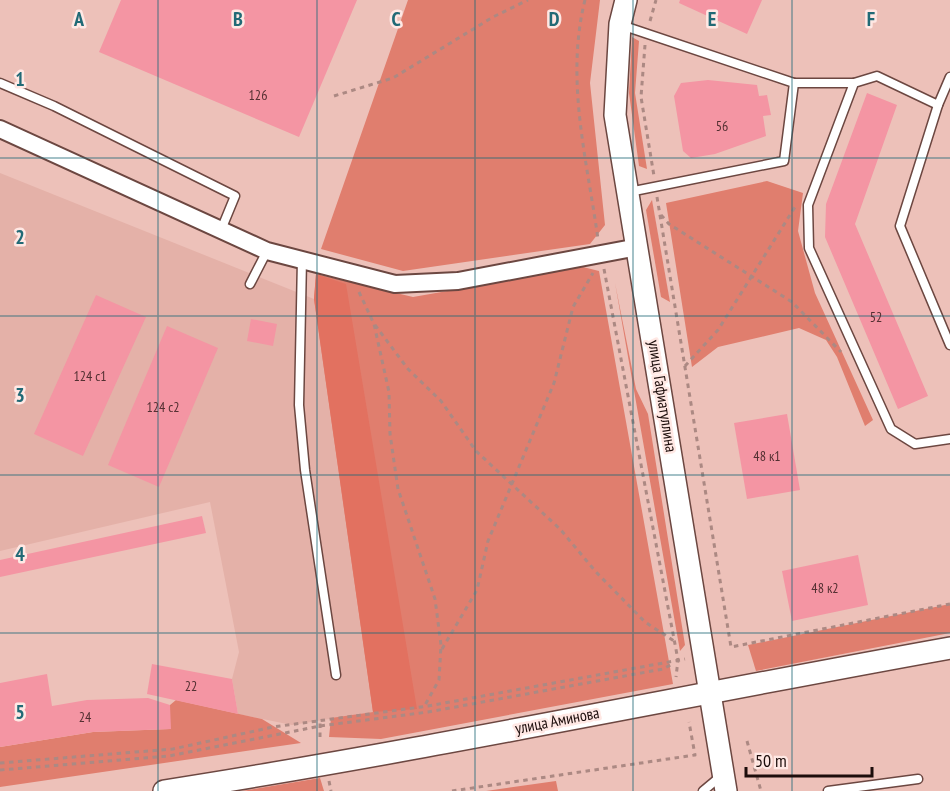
<svg xmlns="http://www.w3.org/2000/svg" width="950" height="791" font-family="'PT Sans Narrow',sans-serif">
<rect width="100%" height="100%" fill="#edc1b9"/>
<polygon fill="#e4b1a8" points="0,173 314,299 373,712 292,725 238,714 232,679 239,652 210,502 0,551"/>
<g fill="#e07e6e">
<polygon points="408,0 600,0 590,83 605,225 590,244 403,271 321,249"/>
<polygon points="632,37 639,41 635,93 647,169 639,166 629,93"/>
<polygon points="767,181 803,193 798,231 815,293 873,420 865,426 837,357 826,340 799,328 718,347 692,367 666,203"/>
<polygon points="652,200 670,302 661,297 646,210"/>
<polygon points="583,267 599,271 673,684 381,739 329,737 331,718 373,712 314,299 316,274 413,297"/>
<polygon points="615,283 636,389 648,414 685,645 680,651"/>
<polygon points="950,604 950,633 756,671 748,645"/>
<polygon points="176,700 262,719 301,743 0,787 0,747 93,732 170,729 170,705"/>
<polygon points="320,778 324,791 242,791"/>
<polygon points="556,781 558,791 485,791 486,791"/>
</g>
<polygon fill="#e27160" points="316,274 346,284 417,709 373,712 314,299"/>
<g fill="#f495a3">
<polygon points="121,0 357,0 299,137 99,52"/>
<polygon points="680,0 762,0 747,34 679,3"/>
<polygon points="708,80 757,85 759,96 767,95 771,115 763,116 766,136 715,154 691,158 683,151 674,96 681,83"/>
<polygon points="867,93 897,105 855,224 928,396 898,409 825,237 826,204"/>
<polygon points="96,295 146,317 83,456 34,434"/>
<polygon points="251,319 277,324 273,346 247,341"/>
<polygon points="167,326 218,348 159,487 108,465"/>
<polygon points="787,414 800,490 747,499 734,423"/>
<polygon points="202,516 206,533 0,577 0,560"/>
<polygon points="858,555 868,605 792,621 782,571"/>
<polygon points="152,664 232,679 238,714 147,694"/>
<polygon points="47,674 52,706 87,700 148,698 170,705 171,729 93,732 0,747 0,683"/>
</g>
<g fill="none" stroke-linecap="round" stroke-linejoin="round">
<g stroke="#6c4741" stroke-width="11">
<g id="service">
<polyline points="621,25 794,83 784,161 629,192"/>
<polyline points="950,77 938,105 900,226 950,345"/>
<polyline points="0,83 54,106 235,196 221,230"/>
<polyline points="794,83 854,83"/>
<polyline points="938,105 877,76 854,83 808,205 809,248 891,429 915,444 950,439"/>
<polyline points="302,259 299,405 305,470 336,675"/>
<polyline points="250,284 267,251"/>
<polyline points="703,791 721,776"/>
<polyline points="828,791 918,779"/>
</g>
</g>
<g stroke="#6c4741" stroke-width="20">
<polyline id="minor" points="0,129 267,251 395,284 458,281 638,247"/>
</g>
<g stroke="#6c4741" stroke-width="24">
<g id="tertiary">
<polyline points="626,0 620,24 615,115 726,791"/>
<path d="M164,791C427,750 688,695 950,648"/>
</g>
</g>
<g stroke="#ac8983" stroke-width="3" stroke-dasharray="4.5 4.5" stroke-linecap="butt">
<path d="M585,0C565,79 587,160 598,239"/>
<polyline points="650,21 656,0"/>
<polyline points="645,45 641,97 654,176"/>
<polyline points="334,96 393,78 493,17 528,0"/>
<polyline points="657,197 731,647 950,604"/>
<polyline points="661,215 669,224 792,302 841,352"/>
<polyline points="604,269 678,660 676,677"/>
<polyline points="359,292 374,324 389,392 390,434 398,489 435,599 441,645 439,680 425,705"/>
<polyline points="375,325 408,369 441,401 476,451 560,529 596,572 645,622 674,641"/>
<polyline points="685,366 718,330 795,207"/>
<polyline points="442,649 477,590 488,541 554,383 573,307 593,273"/>
<polyline points="320,737 320,719"/>
<polyline points="747,741 761,791"/>
<polyline points="0,763 173,749 273,727 428,706 685,659"/>
<polyline points="0,770 169,756 320,726 428,712 663,669 674,663"/>
<polyline points="329,781 331,791"/>
<polyline points="452,791 695,755 689,722"/>
</g>
<use href="#service" stroke="#fff" stroke-width="8"/>
<use href="#minor" stroke="#fff" stroke-width="16"/>
<use href="#tertiary" stroke="#fff" stroke-width="21"/>
</g>
<path fill="none" stroke="#216a76" stroke-width="1.5" stroke-opacity="0.55" d="M158,0V791M317,0V791M475,0V791M633,0V791M792,0V791M0,158H950M0,316H950M0,475H950M0,633H950"/>
<g text-anchor="middle" stroke-width="5" stroke-linejoin="round" paint-order="stroke">
<g font-size="14" fill="#522f31">
<text x="258" y="100">126</text>
<text x="722" y="131">56</text>
<text x="876" y="322">52</text>
<text x="90" y="381">124 с1</text>
<text x="163" y="412">124 с2</text>
<text x="767" y="461">48 к1</text>
<text x="825" y="593">48 к2</text>
<text x="191" y="691">22</text>
<text x="85" y="722">24</text>
</g>
<g font-size="16" fill="#1c0d0b" stroke="#ffe8e4">
<text transform="translate(663 396) rotate(81)" y="6">улица Гафиатуллина</text>
<text transform="translate(557 720) rotate(-11)" y="6">улица Аминова</text>
</g>
</g>
<g font-size="20" text-anchor="middle" font-weight="bold" fill="#216a76" stroke="#ffe8e4" stroke-width="5" stroke-linejoin="round" paint-order="stroke">
<text x="79" y="26">A</text>
<text x="238" y="26">B</text>
<text x="396" y="26">C</text>
<text x="554" y="26">D</text>
<text x="712" y="26">E</text>
<text x="871" y="26">F</text>
<text x="20" y="86">1</text>
<text x="20" y="244">2</text>
<text x="20" y="402">3</text>
<text x="20" y="561">4</text>
<text x="20" y="719">5</text>
</g>
<path d="M746 767v9h126v-9" fill="none" stroke="#1c0d0b" stroke-width="3"/>
<text x="755" y="767" font-size="18" fill="#1c0d0b" stroke="#ffe8e4" stroke-width="4.5" paint-order="stroke">50 m</text>
</svg>
